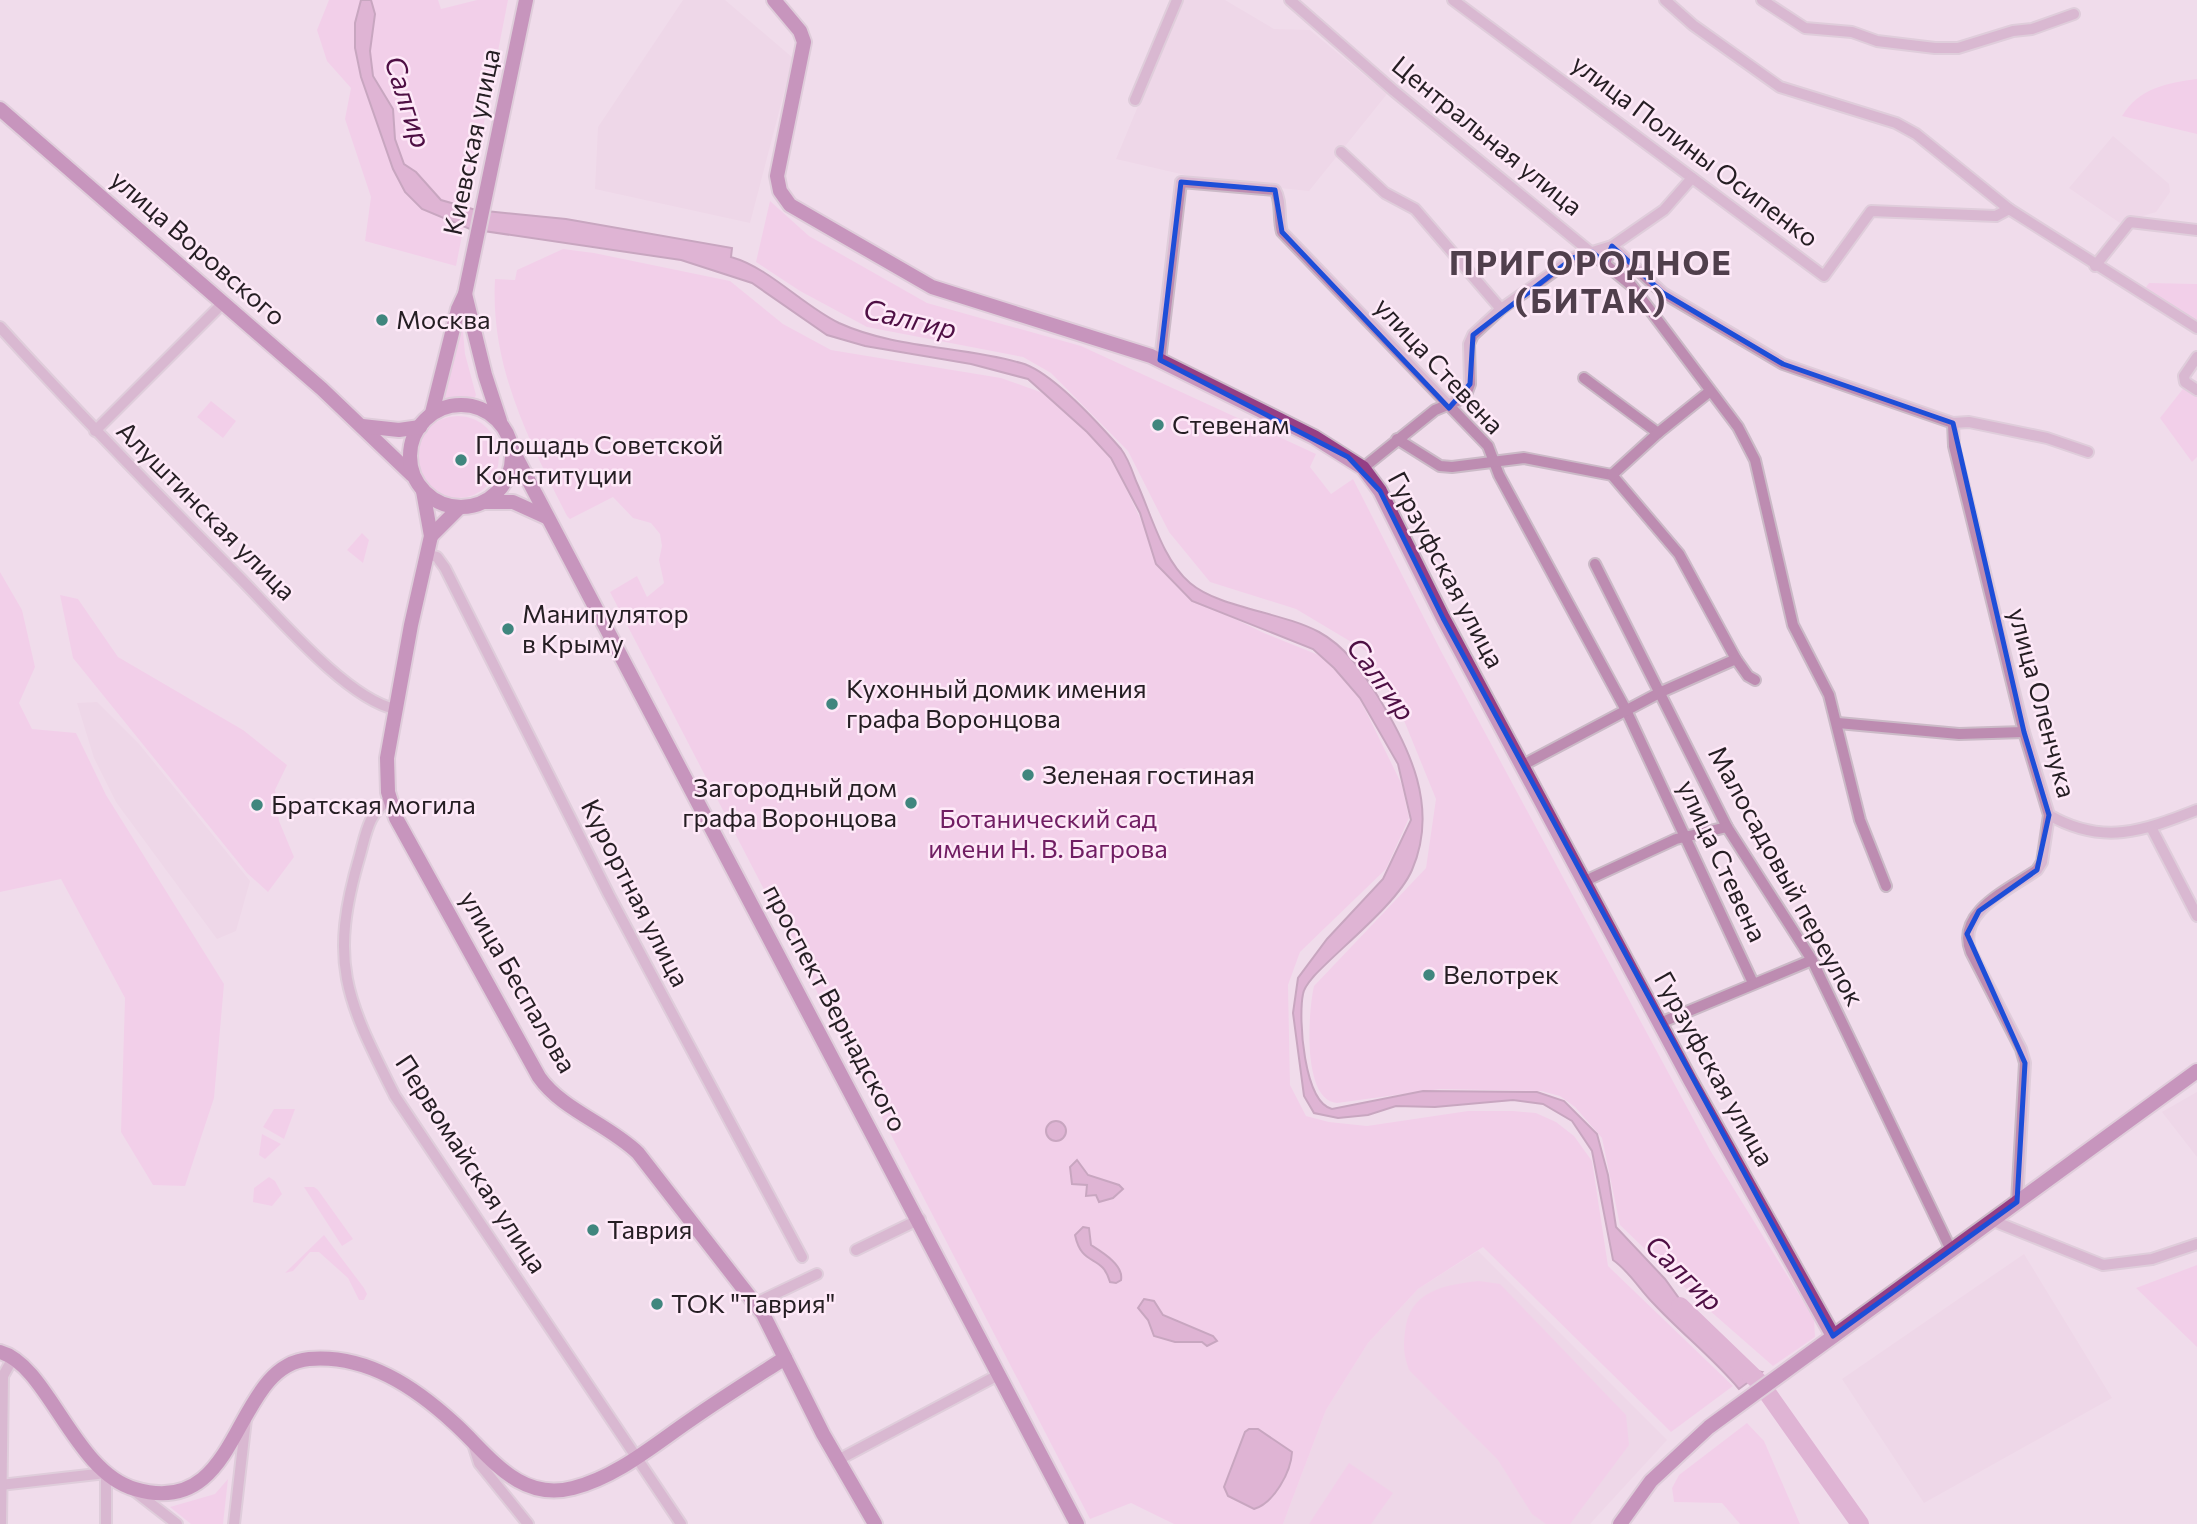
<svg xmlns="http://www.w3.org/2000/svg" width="2197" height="1524" font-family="Commissioner,sans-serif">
<rect width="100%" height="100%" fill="#f0dceb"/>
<g fill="#ecd0e4">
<polygon points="683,0 725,0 793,58 750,223 595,189 598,127"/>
<polygon points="1182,0 1225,0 1274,29 1310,30 1387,94 1309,191 1211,181 1116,159"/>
<polygon points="2113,136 2169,184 2170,192 2156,212 2120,223 2069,188"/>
<polygon points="97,702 139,744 250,881 236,931 217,939 116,802 94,758 77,703"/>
<polygon points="2197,1092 2197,1157 2162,1112"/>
<polygon points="1478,1251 1667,1440 1590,1524 1283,1524 1326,1410 1368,1343 1418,1289"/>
<polygon points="2024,1254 2112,1398 1924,1503 1842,1379"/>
</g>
<g fill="#f4bfe7">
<polygon points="329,0 438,0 441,9 477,0 508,0 456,266 365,241 371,197 345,119 351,88 327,61 317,30"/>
<path d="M2197,79V134L2122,116C2139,88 2167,83 2197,79Z"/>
<path d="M770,201L809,236L927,303L1081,346L1316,454L1310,467L1331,494L1353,479L1441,651L1710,1150L1814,1319L1815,1337L1773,1366L1701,1303L1620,1225L1602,1138L1575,1107L1560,1096L1541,1091L1440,1089L1337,1103C1302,1101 1308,1012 1314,986L1426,868L1436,799L1403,718L1368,652L1296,609L1210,582L1169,532L1128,451L1051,373L1023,357L867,327L800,291L756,262Z"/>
<path d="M563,249L594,253L730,281L783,324L831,350L1001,378L1046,394L1088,429L1113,461L1143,524L1194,599L1264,633L1321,656L1357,693L1402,785L1409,818L1386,869L1300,952L1288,985L1290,1085L1306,1116L1329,1122L1367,1126L1468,1111H1513L1536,1113L1556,1122L1574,1136L1592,1161L1608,1266L1733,1386L1671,1432L1483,1247L1418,1289L1368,1343L1326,1410L1283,1524H1174L1131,1503L1090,1519L610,592L637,576L647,597L664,583L659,560L662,546L660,534L651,523L633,518L613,497L570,519L567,516C529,441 490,366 495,279L515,280L517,270Z"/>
<polygon points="2149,283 2197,284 2197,324 2144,290"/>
<polygon points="462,320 465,354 476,395 472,403 443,401"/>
<polygon points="2186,385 2197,393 2197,457 2192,462 2160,418"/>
<polygon points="211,401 236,421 223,438 197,417"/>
<circle cx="458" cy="457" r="41"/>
<polygon points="362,533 369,540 363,563 347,550"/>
<polygon points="0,572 22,610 35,667 19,703 32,729 76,733 106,795 224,984 214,1098 185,1186 153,1185 121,1132 125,998 61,879 0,892"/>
<polygon points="60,595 78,599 118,657 243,730 287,765 275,790 279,821 294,857 268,892 247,873 73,658"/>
<polygon points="274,1109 295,1109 284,1139 263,1127"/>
<polygon points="262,1134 281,1144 265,1159 259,1155"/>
<polygon points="269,1177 275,1181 282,1194 272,1206 253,1202 254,1188"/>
<polygon points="304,1187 314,1187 318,1190 353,1239 342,1246"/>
<polygon points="324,1235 364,1288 367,1294 364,1300 359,1300 348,1278 319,1252 310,1252 293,1271 285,1273"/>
<polygon points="2197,1265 2197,1347 2136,1288"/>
<path d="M1479,1281L1500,1284L1626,1415L1629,1445L1570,1524H1546L1532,1514L1498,1460L1409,1370C1404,1356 1403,1347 1405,1332C1409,1291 1443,1285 1479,1281Z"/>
<polygon points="1747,1423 1764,1441 1800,1524 1740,1524 1722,1503 1674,1502 1672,1488 1679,1475"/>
<polygon points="1349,1463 1393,1493 1371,1524 1309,1524"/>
<polygon points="228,1479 223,1524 191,1524 170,1507 215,1494"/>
</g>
<g fill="#c983b9" stroke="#98658c" stroke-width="2">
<path d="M361,0H371L375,14L370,51L373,76L393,109L395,139L404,164L416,172L441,200L476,210L566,219L732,248L731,257C770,268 802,305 839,323C896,349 962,346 1021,363C1051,371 1100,425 1121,449C1128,458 1132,470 1136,481C1151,513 1162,559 1190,583C1219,608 1282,612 1319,632C1345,646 1362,671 1377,695C1410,748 1439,808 1412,870C1398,903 1340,948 1314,976C1309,982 1304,987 1303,994C1298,1019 1304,1102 1332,1109L1423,1091L1537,1092L1564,1101L1597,1134L1608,1175L1616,1227L1665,1279L1715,1348L1744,1368L1762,1372L1739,1389C1713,1358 1681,1333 1654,1304C1639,1289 1630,1272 1613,1260L1592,1151L1572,1121L1543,1104L1513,1100L1435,1107L1396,1106L1368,1115L1338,1118L1314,1113L1304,1096L1293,1013L1298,978L1327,939L1383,879L1411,820L1398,764L1360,698L1334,668L1313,649L1192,601L1156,564L1140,513L1111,458L1087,432L1028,379L971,364L865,346L827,335L752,283L681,260L470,229L422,209L405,192L393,169L361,77L355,48V23Z"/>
<circle cx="1056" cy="1131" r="10"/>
<polygon points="1077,1160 1088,1175 1119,1185 1123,1189 1113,1198 1099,1202 1096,1195 1086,1196 1087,1185 1072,1184 1070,1167"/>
<path d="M1083,1227L1089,1228L1091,1245C1102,1252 1124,1265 1121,1280L1116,1283L1110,1282C1102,1253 1082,1268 1075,1235Z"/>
<polygon points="1144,1299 1154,1301 1163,1315 1213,1336 1217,1341 1207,1346 1202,1342 1175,1342 1154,1336 1148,1320 1138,1308"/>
<path d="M1249,1429H1258L1292,1452C1291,1472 1274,1503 1254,1509L1228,1496L1224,1487L1245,1432Z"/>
</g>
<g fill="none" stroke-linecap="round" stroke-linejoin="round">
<polyline stroke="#c983b9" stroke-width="18" points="1680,1306 1761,1384 1860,1524"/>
<g stroke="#cbbac7" stroke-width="14">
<g id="minor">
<polyline points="1290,0 1394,91 1632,286 1738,427 1755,460 1793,625 1829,695 1860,820 1886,886"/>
<polyline points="1453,0 1824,276 1871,211 1996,216 2009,209 2197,328"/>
<polyline points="1665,0 1693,25 1780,87 1896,123 1916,134 2009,209"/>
<polyline points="1762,0 1805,28 1852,32 1877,41 1935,48 1958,48 2013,31 2032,29 2074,14"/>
<polyline points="1135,100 1177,0"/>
<polyline points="1341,152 1385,193 1415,209 1501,309"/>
<polyline points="1605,263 1612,246 1663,293 1783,364 1953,423 1969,422 2047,438 2088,452"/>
<polyline points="2095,266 2130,222 2197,230"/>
<path d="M0,327C77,412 157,494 238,576C275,613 345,698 395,709"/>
<polyline points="2197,357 2184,376 2185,382 2197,390"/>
<path d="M1160,360L1181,182L1275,190C1282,201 1278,218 1282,232L1488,446L1499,475L1626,710L1753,983"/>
<polyline points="1584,378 1658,433 1709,392"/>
<path d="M1953,423L1954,446L2024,732L2049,815L2042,862L2037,870C2010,889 1955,912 1971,952L2021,1049L2025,1063L2017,1202"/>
<polyline points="95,431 224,302"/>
<polyline points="1397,439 1440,466 1452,467 1524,458 1612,475 1679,554 1736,659 1748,676 1755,680"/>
<polyline points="1363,468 1435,410 1457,401 1467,392 1470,384 1469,344 1473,335 1501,309 1573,258 1612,246 1664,210 1692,178"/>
<polyline points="1612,475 1658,433"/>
<polyline points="426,554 437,557 445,568 609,895 802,1257"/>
<polyline points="1595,564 1727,827 1812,960 1951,1250"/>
<polyline points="1838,723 1959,734 2024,732"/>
<polyline points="1523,765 1661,692 1736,659"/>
<path d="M390,800C369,811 366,833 360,855C328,964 346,998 395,1096L681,1524"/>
<path d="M2049,815C2103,846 2143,831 2197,810"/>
<polyline points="2152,829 2197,916"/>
<polyline points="1585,881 1676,839 1727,827"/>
<polyline points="1660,1023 1812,960"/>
<polyline points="1991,1220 2103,1265 2152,1259 2197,1244"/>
<polyline points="856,1250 920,1219"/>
<polyline points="756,1303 817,1274"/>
<polyline points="473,1444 479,1463 528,1524"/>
<polyline points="838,1460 1000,1374"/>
<polyline points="0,1485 106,1473 106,1524"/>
<polyline points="132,1489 177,1524"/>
<polyline points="1,1524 3,1376 13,1358"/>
<polyline points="234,1524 246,1419"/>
</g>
</g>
<g stroke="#cbbac7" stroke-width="18">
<g id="major">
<polyline points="774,0 800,31 804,42 777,176 780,191 790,205 932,287 1151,356 1314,437 1363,468 1380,491 1443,618 1690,1080 1833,1336"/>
<polyline points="0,109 322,389 412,475"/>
<polyline points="465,294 485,375 500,421"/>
<circle cx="461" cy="456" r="51"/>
<polyline points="432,413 458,309 465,294 526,0"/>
<polyline points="362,426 399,430 420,427"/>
<polyline points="512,449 1077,1524"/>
<path d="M423,491L431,536L411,625L387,758L388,792L396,818L539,1077C562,1110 608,1124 638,1153L763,1314L823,1434L875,1524"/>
<polyline points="485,502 513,502 546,517"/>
<polyline points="431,536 459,508"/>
<path d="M0,1352C48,1365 74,1472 135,1489C243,1521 231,1366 309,1359C366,1354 415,1387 455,1424C490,1456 519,1502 573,1488C617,1477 655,1444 692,1419C722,1398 754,1378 785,1358"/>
<polyline points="1620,1524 1651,1481 1709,1427 2197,1071"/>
</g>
</g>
<use href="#minor" stroke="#bd8cb1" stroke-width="10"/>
<use href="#major" stroke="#953f85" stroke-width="14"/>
</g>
<path d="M0 0H2197V1524H0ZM1181,182L1275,190L1282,232L1449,408L1470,384L1473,335L1573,258L1592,252L1605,263L1612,246L1663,293L1783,364L1953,423L2024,732L2049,815L2037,870L1979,911L1967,934L2025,1063L2017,1202L1833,1336L1443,618L1380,491L1348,457L1160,360Z" fill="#f0dceb" fill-opacity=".55" fill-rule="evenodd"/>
<path fill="none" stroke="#1d4ed8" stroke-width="5" stroke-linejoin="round" d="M1181,182L1275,190L1282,232L1449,408L1470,384L1473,335L1573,258L1592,252L1605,263L1612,246L1663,293L1783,364L1953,423L2024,732L2049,815L2037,870L1979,911L1967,934L2025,1063L2017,1202L1833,1336L1443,618L1380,491L1348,457L1160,360Z"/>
<g fill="#40867e" stroke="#fee9f8" stroke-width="2.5">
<circle cx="382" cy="320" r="7"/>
<circle cx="1158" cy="425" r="7"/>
<circle cx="461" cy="460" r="7"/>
<circle cx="508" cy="629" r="7"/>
<circle cx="832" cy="704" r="7"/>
<circle cx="1028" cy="775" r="7"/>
<circle cx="911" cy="803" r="7"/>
<circle cx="257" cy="805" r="7"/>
<circle cx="1429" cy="975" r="7"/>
<circle cx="593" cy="1230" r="7"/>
<circle cx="657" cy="1304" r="7"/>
</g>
<g text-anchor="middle" stroke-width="5" stroke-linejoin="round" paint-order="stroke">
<g font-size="26" fill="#251e23" stroke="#fee9f8">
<text transform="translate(1487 136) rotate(39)" y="9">Центральная улица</text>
<text transform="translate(472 142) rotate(-78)" y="9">Киевская улица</text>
<text transform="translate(1695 151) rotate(37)" y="9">улица Полины Осипенко</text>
<text transform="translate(198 248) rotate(41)" y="9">улица Воровского</text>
<text transform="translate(1439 366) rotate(47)" y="9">улица Стевена</text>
<text transform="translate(206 511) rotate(45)" y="9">Алуштинская улица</text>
<text transform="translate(1446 570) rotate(62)" y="9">Гурзуфская улица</text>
<text transform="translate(2042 703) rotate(75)" y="9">улица Оленчука</text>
<text transform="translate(1722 861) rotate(65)" y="9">улица Стевена</text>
<text transform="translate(1786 876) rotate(61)" y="9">Малосадовый переулок</text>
<text transform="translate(635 893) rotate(63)" y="9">Курортная улица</text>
<text transform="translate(518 982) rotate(60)" y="9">улица Беспалова</text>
<text transform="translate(835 1008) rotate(62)" y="9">проспект Вернадского</text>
<text transform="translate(1714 1069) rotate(61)" y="9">Гурзуфская улица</text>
<text transform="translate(471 1164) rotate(57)" y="9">Первомайская улица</text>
</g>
<g font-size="26" fill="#251e23" stroke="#fee9f8" text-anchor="start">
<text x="396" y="329">Москва</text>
<text x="1172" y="434">Стевенам</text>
<text x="475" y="454">Площадь Советской<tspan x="475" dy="30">Конституции</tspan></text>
<text x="522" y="623">Манипулятор<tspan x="522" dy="30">в Крыму</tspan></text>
<text x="846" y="698">Кухонный домик имения<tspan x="846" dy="30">графа Воронцова</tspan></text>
<text x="1042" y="784">Зеленая гостиная</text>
<text x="897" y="797" text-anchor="end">Загородный дом<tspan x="897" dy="30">графа Воронцова</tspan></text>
<text x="271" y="814">Братская могила</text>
<text x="1443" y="984">Велотрек</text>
<text x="607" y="1239">Таврия</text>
<text x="671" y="1313">ТОК "Таврия"</text>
</g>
<g font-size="26" fill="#711e63" stroke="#fee9f8">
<text x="1048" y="828">Ботанический сад<tspan x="1048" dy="30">имени Н. В. Багрова</tspan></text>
</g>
<g font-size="28" font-style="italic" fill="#4e0f44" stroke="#fee9f8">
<text transform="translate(408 102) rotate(72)" y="10">Салгир</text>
<text transform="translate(910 319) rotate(13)" y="10">Салгир</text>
<text transform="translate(1381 679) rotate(54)" y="10">Салгир</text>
<text transform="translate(1684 1273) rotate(44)" y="10">Салгир</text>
</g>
<g font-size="33" font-weight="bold" letter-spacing="2" fill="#503f4c" stroke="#fee9f8">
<text x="1591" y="275">ПРИГОРОДНОЕ<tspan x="1591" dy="38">(БИТАК)</tspan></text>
</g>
</g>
</svg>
